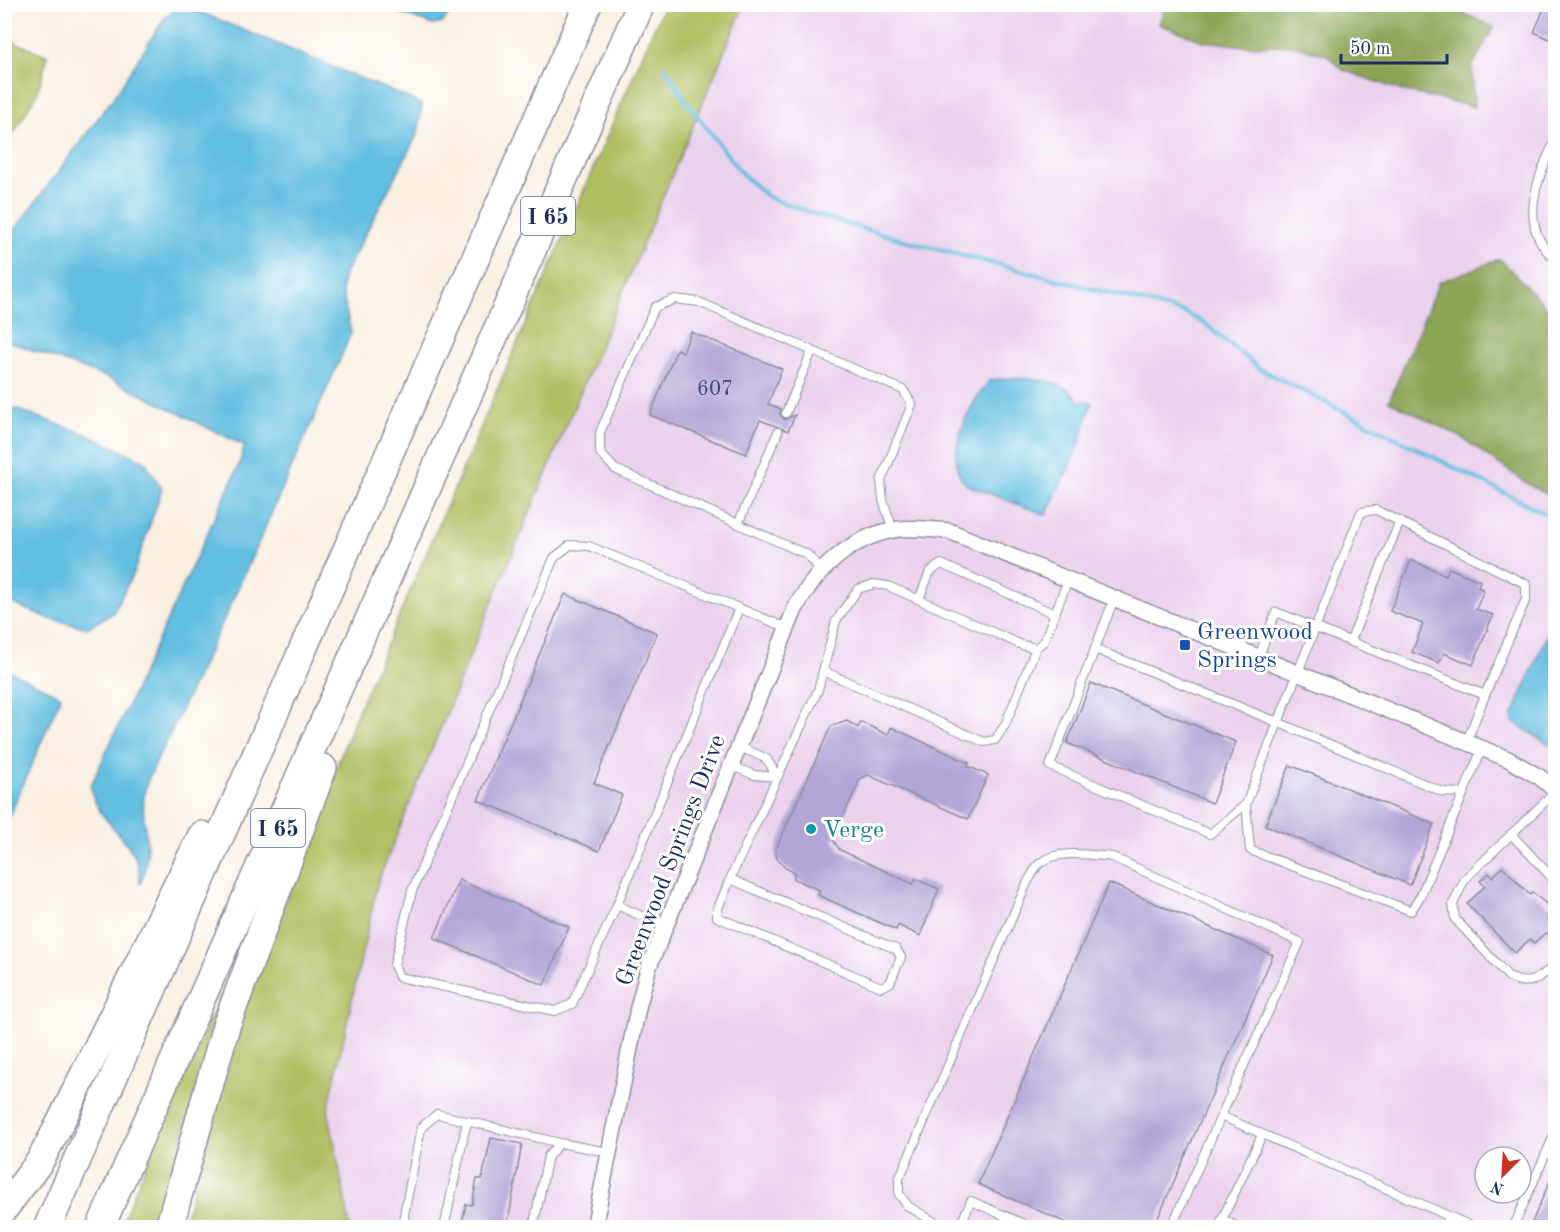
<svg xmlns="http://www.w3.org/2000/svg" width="1560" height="1232" font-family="'Old Standard TT',serif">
<rect width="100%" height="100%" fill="#fff"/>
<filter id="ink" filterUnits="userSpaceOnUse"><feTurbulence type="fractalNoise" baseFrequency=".0167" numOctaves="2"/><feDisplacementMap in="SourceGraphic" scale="12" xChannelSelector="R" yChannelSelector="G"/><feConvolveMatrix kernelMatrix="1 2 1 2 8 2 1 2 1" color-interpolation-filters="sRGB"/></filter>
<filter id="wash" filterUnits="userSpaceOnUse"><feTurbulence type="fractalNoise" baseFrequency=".008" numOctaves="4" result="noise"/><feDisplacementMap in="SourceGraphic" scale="24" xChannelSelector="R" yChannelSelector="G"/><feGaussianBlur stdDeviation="1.35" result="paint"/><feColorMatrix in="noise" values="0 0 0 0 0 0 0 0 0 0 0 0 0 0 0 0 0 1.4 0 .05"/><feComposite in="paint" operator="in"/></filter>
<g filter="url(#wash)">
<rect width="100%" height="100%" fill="#faf0e2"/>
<path fill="#ead1ec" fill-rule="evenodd" d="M685,5H1555V1227L207,1228ZM1485,1157H1521V1193H1485Z"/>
<g fill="#b0bd60" stroke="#66765f" stroke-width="1.5">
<polygon points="664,5 744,5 494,597 378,881 328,1109 350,1227 182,1228 246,1006 356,715"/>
<polygon points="5,38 48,56 37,94 5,147"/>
<polygon points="251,932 204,1067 156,1227 120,1228 172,1101"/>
</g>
<g fill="#8ca456" stroke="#546a5a" stroke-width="1.5">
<polygon points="1443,4 1494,27 1472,67 1474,107 1403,91 1343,70 1327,55 1292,45 1245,46 1203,41 1159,24 1165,5"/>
<polygon points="1500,259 1555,316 1555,498 1528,484 1459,436 1389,401 1439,282"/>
</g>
<g fill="#62bee0" stroke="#3e769f" stroke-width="1.5">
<polygon points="377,5 456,5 442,23 433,25"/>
<path d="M178,6L188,7L408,98L422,105L418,133L343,277L342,291L351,333L342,355L222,624L148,780C134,818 158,843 140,884C139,877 139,871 138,865C130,835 92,818 91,785L238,467L245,446L108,378L5,340V243L114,97L164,19Z"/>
<path d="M1014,378C1037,379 1066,380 1079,401L1092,402L1079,445L1046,515L967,485C940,459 970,404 990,380Z"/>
<polygon points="4,405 86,434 145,461 162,489 134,572 113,613 87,628 51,619 5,601"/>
<polygon points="1555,624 1555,748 1513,722 1512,717 1550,628"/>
<polygon points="5,669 61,696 5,827"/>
</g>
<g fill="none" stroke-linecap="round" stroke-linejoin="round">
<polyline stroke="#62bee0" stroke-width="4.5" points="664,67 687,102 742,174 768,197 817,215 910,242 1183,312 1204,323 1260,369 1556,519"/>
</g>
<g id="blocks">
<g fill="#b3a6d7">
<polygon points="1546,4 1556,4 1556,42 1534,32"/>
<polygon points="691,332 782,369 768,404 781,409 780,414 784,419 795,415 788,431 760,420 746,454 650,415 677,349 683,352"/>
<polygon points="1411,560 1446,575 1449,568 1480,581 1478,587 1484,590 1476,609 1493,615 1473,665 1444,653 1439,663 1412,652 1423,624 1390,611"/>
<polygon points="565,594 657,633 594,783 622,795 599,851 478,800"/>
<polygon points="1091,683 1236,742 1212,803 1067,743"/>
<polygon points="847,721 858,728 861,722 888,735 891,727 969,763 967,766 988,775 968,819 868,775 860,779 833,840 840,850 913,884 916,879 939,889 920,936 898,925 896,930 818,895 820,890 794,879 794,872 785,868 776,857 776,849 831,726"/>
<polygon points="1290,765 1434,824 1410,885 1265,825"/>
<polygon points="1503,867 1530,895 1532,892 1556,912 1556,933 1550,930 1548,934 1545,933 1534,943 1530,939 1515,953 1467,904 1485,886 1480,881 1489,873 1492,877"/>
<polygon points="459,880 569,927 544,985 434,938"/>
<polygon points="1109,883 1273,955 1154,1227 1076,1227 978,1184"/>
<polygon points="491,1138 522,1144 507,1227 468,1227 462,1223 466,1204 472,1205 477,1179 482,1179"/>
<polygon points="1556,1167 1556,1227 1546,1227 1532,1222"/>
</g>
</g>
</g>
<g filter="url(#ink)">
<use href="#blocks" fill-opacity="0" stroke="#8a90a0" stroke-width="1.5"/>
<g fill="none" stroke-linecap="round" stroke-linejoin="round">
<g stroke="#8a90a0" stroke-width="10">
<g id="service">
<path d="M1556,139C1537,177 1516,227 1556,260"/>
<polyline points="786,413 812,351"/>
<polyline points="738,524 778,432"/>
<polyline points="821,571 808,555 615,469 600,453 600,432 655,307 675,299 699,302 903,390 912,404 881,481 883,500 893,530"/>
<polyline points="919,599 930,572 941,564 1055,614"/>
<polyline points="1114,599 1050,766 1210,834 1246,804"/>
<polyline points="1351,640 1400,521"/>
<polyline points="1095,649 1277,722 1443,792 1463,793"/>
<polyline points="1258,658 1276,612 1485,695 1466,743"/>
<polyline points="823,671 984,742 995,740 1005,725 1036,648"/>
<polyline points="738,746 767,759 777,777"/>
<polyline points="1482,749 1421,895 1411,911 1250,850 1246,804 1361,512 1376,510 1526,584 1526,599 1485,695"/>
<polyline points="730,765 754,775 777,777"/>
<path d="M1556,791L1465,879L1453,904L1455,919L1509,977C1529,988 1540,978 1556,964"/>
<polyline points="1511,834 1556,882"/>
<polyline points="730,879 896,949 901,957 890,983 881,987 717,917 717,911 730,879 818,690 836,621 858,589 874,584 888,586 1022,645 1036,648 1044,641 1068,580"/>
<polyline points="617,905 739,608"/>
<polyline points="664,926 617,905 572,1004 555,1011 399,977 394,965 412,891 554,558 570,545 589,546 787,628"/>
<polyline points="1222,1219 1239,1228"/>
<polyline points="406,1228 404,1215 421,1128 437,1114 560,1143"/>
<polyline points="444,1228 467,1121"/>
<polyline points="533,1228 548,1156 560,1143 608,1152"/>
<path d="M944,1228L908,1206L899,1194V1179L1027,883C1031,877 1035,867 1040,863C1059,849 1091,855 1112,857L1300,942L1221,1116L1476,1228"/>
<polyline points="959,1228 971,1201 1033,1228"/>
<polyline points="1171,1228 1221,1116"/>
<polyline points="1218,1228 1262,1135"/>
<polyline points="1444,1228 1449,1216"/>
<polyline points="1513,1228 1556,1131"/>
</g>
</g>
<g stroke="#8a90a0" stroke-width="18">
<path id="minor" d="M594,1228L638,1008L648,969L795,609C816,569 852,536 898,529C914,527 932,530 949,531L1508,759L1541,778L1556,791"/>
</g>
<g stroke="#8a90a0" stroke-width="30">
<g id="motorway">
<polyline points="4,1209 40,1161 60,1123 202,835"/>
<polyline points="47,1228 588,4"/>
<polyline points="100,1228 641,4"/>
<polyline points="169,1228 226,1026 323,768"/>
</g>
</g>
<use href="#service" stroke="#fff" stroke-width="8"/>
<use href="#minor" stroke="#fff" stroke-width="15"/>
<use href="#motorway" stroke="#fff" stroke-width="27"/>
</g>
</g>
<rect fill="#1a4fb4" stroke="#fff" stroke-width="2" x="1179" y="639" width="12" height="12" rx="3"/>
<circle fill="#0f9aa8" stroke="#fff" stroke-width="2" cx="811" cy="829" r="6"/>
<g text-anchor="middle" stroke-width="6" stroke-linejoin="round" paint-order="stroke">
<g font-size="21" fill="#414d7c">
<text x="715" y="395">607</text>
</g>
<g fill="#fff" stroke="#5f6d8e" stroke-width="1.5">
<rect x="521" y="197" width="54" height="38" rx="4.5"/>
<rect x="251" y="809" width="54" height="38" rx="4.5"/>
</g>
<g font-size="22" font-weight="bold" fill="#1b2f5e">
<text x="548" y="224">I 65</text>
<text x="278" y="836">I 65</text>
</g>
<g font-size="24" fill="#164399" stroke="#fff" text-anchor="start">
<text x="1197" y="639">Greenwood<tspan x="1197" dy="28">Springs</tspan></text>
</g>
<g font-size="24" fill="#0d838f" stroke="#fff" text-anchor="start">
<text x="823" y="837">Verge</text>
</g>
<g font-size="24" fill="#1b2f5e" stroke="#fff">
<text transform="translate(670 860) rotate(-69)" y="8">Greenwood Springs Drive</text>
</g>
</g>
<rect width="1560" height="1232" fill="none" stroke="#fff" stroke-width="24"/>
<g transform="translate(1503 1175) rotate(204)"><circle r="28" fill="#ffffff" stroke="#a4acbf" stroke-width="1.5"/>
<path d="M0-4.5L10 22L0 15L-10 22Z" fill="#c8321e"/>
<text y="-9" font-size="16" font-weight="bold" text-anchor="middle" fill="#1b2f5e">N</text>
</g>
<path d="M1341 54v9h106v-9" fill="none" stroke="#1b2f5e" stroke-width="3"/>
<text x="1350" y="54" font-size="18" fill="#1b2f5e" stroke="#ffffff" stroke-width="4.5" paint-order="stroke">50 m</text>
</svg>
